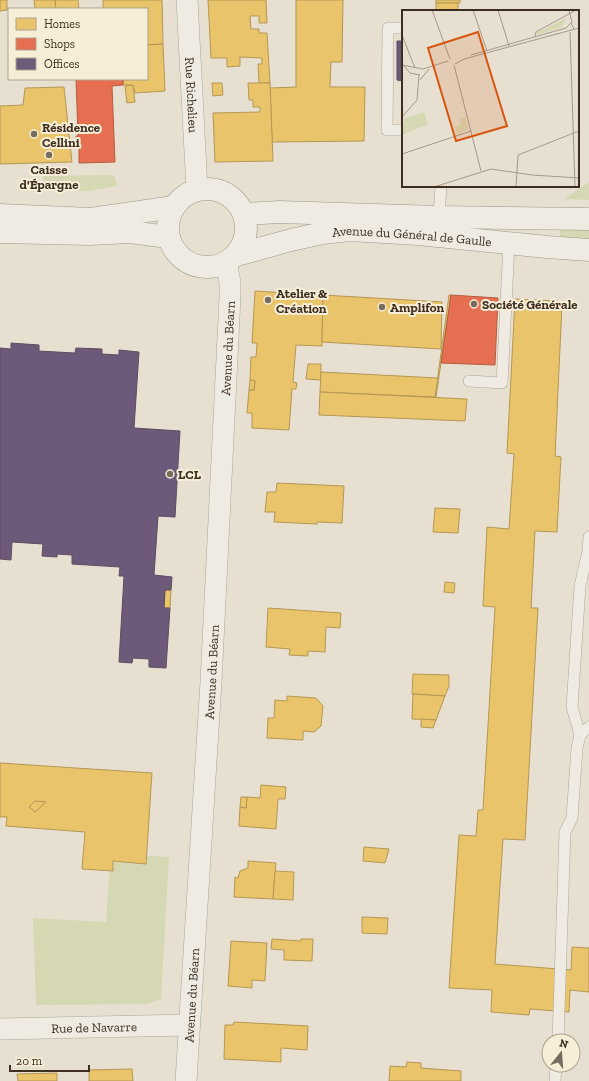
<svg xmlns="http://www.w3.org/2000/svg" width="589" height="1081" font-family="'Zilla Slab',serif">
<rect width="100%" height="100%" fill="#e7e0d1"/>
<g fill="#d6d7b3">
<polygon points="114,175 117,186 89,191 43,190 43,176"/>
<polygon points="589,182 589,200 564,199"/>
<polygon points="560,225 589,225 589,242 560,241"/>
<polygon points="111,854 169,857 161,999 148,1004 36,1005 33,918 106,922"/>
</g>
<g fill="#e9c46a" stroke="#b59754">
<polygon points="0,0 7,0 7,10 0,11"/>
<polygon points="34,0 55,0 56,9 35,9"/>
<polygon points="55,0 78,0 79,9 56,9"/>
<polygon points="103,0 162,0 163,44 147,45 147,9 103,9"/>
<polygon points="208,0 266,0 267,23 259,23 259,16 250,16 251,29 259,29 259,33 267,33 270,83 259,83 258,64 262,64 262,58 240,57 240,66 227,67 227,58 211,58"/>
<polygon points="296,0 343,0 342,62 331,62 330,87 365,87 364,141 272,142 270,88 296,87"/>
<rect x="436" y="0" width="24" height="3"/>
<rect x="436" y="3" width="22" height="8"/>
<polygon points="163,44 165,91 135,93 133,85 123,85 123,79 147,79 147,45"/>
<polygon points="212,83 222,83 223,95 213,96"/>
<polygon points="248,83 270,83 273,161 215,162 213,113 260,112 260,107 253,107 253,100 249,100"/>
<polygon points="133,85 135,102 127,103 125,86"/>
<polygon points="64,87 72,162 0,164 0,106 23,105 25,88"/>
<polygon points="255,291 323,295 322,346 296,345 293,382 297,383 296,389 292,389 289,430 252,428 252,413 247,413 249,390 254,390 255,381 250,380 251,357 256,357 257,343 252,343"/>
<polygon points="323,295 442,302 441,349 322,342"/>
<polygon points="449,295 451,295 436,397 435,397"/>
<polygon points="515,299 558,301 557,305 562,305 555,456 561,457 557,532 535,531 531,608 538,608 525,840 503,839 495,964 571,970 572,947 589,948 589,992 570,990 569,1012 530,1009 529,1015 491,1012 492,990 449,988 459,835 476,836 478,810 483,810 495,607 483,606 487,527 509,529 514,454 507,453"/>
<polygon points="308,364 321,364 321,380 306,379"/>
<polygon points="321,372 438,378 435,397 320,392"/>
<polygon points="250,380 255,381 254,390 249,390"/>
<polygon points="320,392 467,399 465,421 319,415"/>
<polygon points="277,483 344,486 342,523 317,522 317,524 274,522 275,512 265,512 267,492 276,492"/>
<polygon points="435,508 460,509 458,533 433,532"/>
<polygon points="445,582 455,583 454,593 444,592"/>
<polygon points="165,590 171,590 170,608 164,608"/>
<polygon points="268,608 341,613 340,628 326,627 325,652 308,651 308,656 289,655 290,649 266,647"/>
<polygon points="413,674 449,675 449,686 445,696 412,694"/>
<polygon points="413,694 445,696 436,720 412,719"/>
<polygon points="287,696 316,698 323,706 321,726 314,732 303,731 303,740 267,738 268,718 274,718 275,700 287,701"/>
<polygon points="421,719 436,720 433,728 421,727"/>
<polygon points="0,763 152,773 146,864 113,861 113,871 82,869 85,832 6,826 7,817 0,817"/>
<polygon points="261,785 286,787 285,799 278,799 276,829 239,826 240,807 246,808 247,797 260,798"/>
<polygon points="241,797 247,797 246,808 240,807"/>
<polygon points="35,801 46,802 35,812 29,807"/>
<polygon points="364,847 389,849 385,863 363,861"/>
<polygon points="248,861 276,863 273,899 234,897 235,877 238,878 240,871 248,868"/>
<polygon points="275,871 294,872 293,900 273,899"/>
<polygon points="362,917 388,918 387,934 362,933"/>
<polygon points="272,939 300,941 301,939 313,939 312,961 284,960 284,950 271,949"/>
<polygon points="231,941 267,943 265,981 252,980 252,988 228,986"/>
<polygon points="234,1022 308,1026 307,1050 281,1048 281,1062 224,1059 225,1025 233,1025"/>
<polygon points="407,1062 421,1063 421,1068 461,1071 461,1081 389,1081 390,1066 406,1067"/>
<polygon points="132,1069 133,1081 89,1081 89,1070"/>
<polygon points="57,1073 57,1081 18,1081 17,1074"/>
</g>
<g fill="#e76f51" stroke="#b45c42">
<polygon points="76,79 123,79 123,85 112,86 115,162 79,163 79,148 78,144 76,144 76,136 78,136"/>
<polygon points="451,295 498,298 495,365 441,363"/>
</g>
<g fill="#6d597a" stroke="#5f4c5f">
<polygon points="397,41 403,41 403,81 397,80"/>
<polygon points="11,343 39,345 39,351 75,353 76,348 102,349 102,354 119,355 119,350 139,352 134,428 180,431 175,517 158,516 154,575 172,577 171,590 165,590 164,608 170,608 166,668 149,667 149,659 133,658 132,663 119,662 124,576 119,576 120,567 72,564 72,555 57,554 57,557 42,556 43,544 12,542 11,560 0,559 0,348 11,349"/>
</g>
<g fill="none" stroke-linecap="round" stroke-linejoin="round">
<g stroke="#ada599" stroke-width="12">
<g id="service">
<polyline points="403,28 388,28 387,130 403,130"/>
<polyline points="439,217 441,186"/>
<polyline points="469,381 502,383 509,244"/>
<polyline points="580,735 589,727"/>
<polyline points="558,1041 565,832 572,818 577,748 580,735 572,707 580,586 588,551 589,537"/>
<polyline points="555,1081 556,1065"/>
</g>
</g>
<g stroke="#ada599" stroke-width="22">
<g id="minor">
<path id="s1" d="M187,0L197,190"/>
<path id="s2" d="M0,1029L189,1025"/>
<path id="s3" d="M186,1081L211,682L230,297V282L226,263"/>
</g>
</g>
<g stroke="#9c958a" stroke-width="23">
<g id="secondary">
<circle cx="207" cy="228" r="39"/>
<polyline points="244,214 279,212 439,217 589,219"/>
<polyline points="0,215 91,219 174,207"/>
<polyline points="0,232 89,234 130,232 168,237"/>
<path id="s4" d="M237,255L291,240L323,233L349,230L418,234L547,247L589,250"/>
</g>
</g>
<use href="#service" stroke="#efebe3" stroke-width="11"/>
<use href="#minor" stroke="#efebe3" stroke-width="21"/>
<use href="#secondary" stroke="#efebe3" stroke-width="22"/>
</g>
<g fill="#786c5e" stroke="#f7eed8" stroke-width="1.5">
<circle cx="34" cy="134" r="4"/>
<circle cx="49" cy="155" r="4"/>
<circle cx="268" cy="300" r="4"/>
<circle cx="474" cy="304" r="4"/>
<circle cx="382" cy="307" r="4"/>
<circle cx="170" cy="474" r="4"/>
</g>
<g text-anchor="middle" stroke-width="4" stroke-linejoin="round" paint-order="stroke">
<g font-size="13" fill="#3d2e20" stroke="#f7eed8">
<text dy="5" stroke="none"><textPath href="#s1" startOffset="95">Rue Richelieu</textPath></text>
<text dy="5" stroke="none"><textPath href="#s4" startOffset="178">Avenue du Général de Gaulle</textPath></text>
<text dy="5" stroke="none"><textPath href="#s3" startOffset="734">Avenue du Béarn</textPath></text>
<text dy="5" stroke="none"><textPath href="#s3" startOffset="410">Avenue du Béarn</textPath></text>
<text dy="5" stroke="none"><textPath href="#s3" startOffset="86">Avenue du Béarn</textPath></text>
<text dy="5" stroke="none"><textPath href="#s2" startOffset="94">Rue de Navarre</textPath></text>
</g>
<g font-size="13" font-weight="bold" fill="#3d2e20" stroke="#f7eed8" text-anchor="start">
<text x="42" y="132">Résidence<tspan x="42" dy="15">Cellini</tspan></text>
<text x="49" y="174" text-anchor="middle">Caisse<tspan x="49" dy="15">d'Épargne</tspan></text>
<text x="276" y="298">Atelier &amp;<tspan x="276" dy="15">Création</tspan></text>
<text x="482" y="309">Société Générale</text>
<text x="390" y="312">Amplifon</text>
<text x="178" y="479">LCL</text>
</g>
</g>
<g transform="translate(402 10)">
<rect width="177" height="177" fill="#e7e0d1"/>
<path d="M164,8L160,17L134,25L135,23ZM22,102L26,114L0,125L2,109ZM63,107L66,120L55,124L53,116L59,115L58,109Z" fill="#d6d7b3"/>
<path fill="none" stroke="#a3998a" stroke-width="1" d="M30,0L48,49M71,0L85,41M96,0L107,36M167,0L170,13M164,18L169,13L172,19M168,22L173,177M0,25L13,58M133,27L134,22L174,0M69,45L164,18M53,54L62,49L177,18M0,55L21,59L46,51M52,55L79,161M2,56L8,63L18,65M18,70L27,59M0,107L15,90L17,65M0,144L69,121M32,177L89,159L130,165L177,168M114,177L116,145L177,121"/>
<path fill="#d7550e" fill-opacity="0.15" stroke="#d7550e" stroke-width="2" d="M76,22L105,116L54,131L26,38Z"/>
<rect width="177" height="177" fill="none" stroke="#3d2e20" stroke-width="2"/>
</g>
<rect x="8" y="8" width="140" height="72" fill="#f7eed8" stroke="#ada18e"/>
<rect x="16" y="18" width="20" height="12" fill="#e9c46a" stroke="#ada18e"/>
<text x="44" y="28" font-size="12" fill="#3d2e20">Homes</text>
<rect x="16" y="38" width="20" height="12" fill="#e76f51" stroke="#ada18e"/>
<text x="44" y="48" font-size="12" fill="#3d2e20">Shops</text>
<rect x="16" y="58" width="20" height="12" fill="#6d597a" stroke="#ada18e"/>
<text x="44" y="68" font-size="12" fill="#3d2e20">Offices</text>
<g transform="translate(561 1053) rotate(17)"><circle r="19" fill="#f7eed8" stroke="#ada18e"/>
<path d="M0-3L7 15L0 10L-7 15Z" fill="#786c5e"/>
<text y="-6" font-size="11" font-weight="bold" text-anchor="middle" fill="#3d2e20">N</text>
</g>
<path d="M10 1065v6h79v-6" fill="none" stroke="#3d2e20" stroke-width="2"/>
<text x="16" y="1065" font-size="12" fill="#3d2e20" stroke="#f7eed8" stroke-width="3" paint-order="stroke">20 m</text>
</svg>
